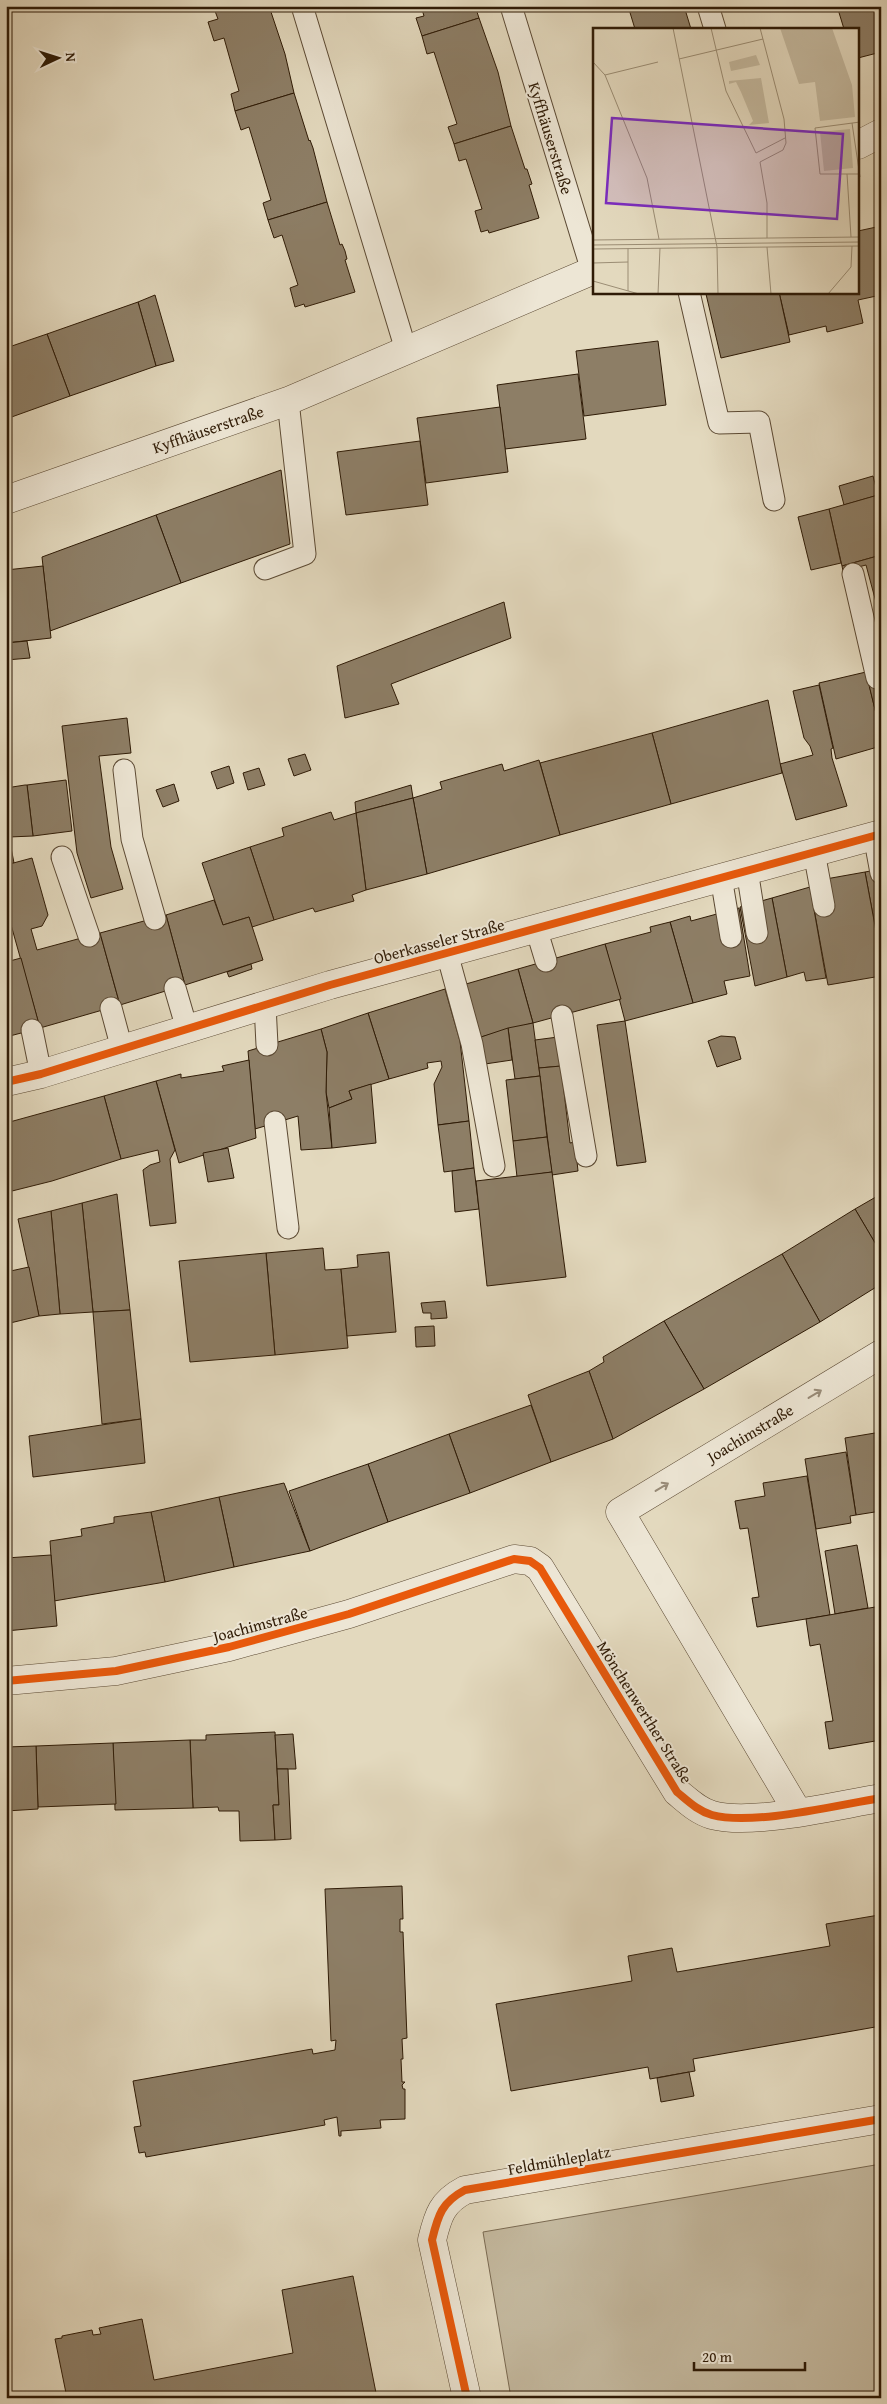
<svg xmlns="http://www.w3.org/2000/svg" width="887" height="2404" font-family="'Gentium Book Plus',serif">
<rect width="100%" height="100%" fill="#e3d9be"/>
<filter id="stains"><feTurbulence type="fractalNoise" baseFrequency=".004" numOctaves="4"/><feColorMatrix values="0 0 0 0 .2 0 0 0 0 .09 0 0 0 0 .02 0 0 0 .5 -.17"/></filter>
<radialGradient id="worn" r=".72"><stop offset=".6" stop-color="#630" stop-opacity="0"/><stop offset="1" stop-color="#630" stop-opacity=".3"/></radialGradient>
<polygon fill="#c4b99f" stroke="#7a6a52" points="881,2164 881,2398 511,2398 483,2232"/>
<g fill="#8d7e66" stroke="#2f1b06">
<polygon points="231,6 269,6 285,54 294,93 235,111 231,94 239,91 224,38 214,41 208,22 218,19 215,11"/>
<polygon points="421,6 475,6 479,18 422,36 416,18 424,16"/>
<polygon points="628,6 684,6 691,29 635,29"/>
<polygon points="837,6 881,6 881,52 858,58 858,29 844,29"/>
<polygon points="479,18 498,72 511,126 454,144 448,127 457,124 434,52 427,54 422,36"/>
<polygon points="294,93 309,141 310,140 313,148 327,202 268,220 263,203 271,200 249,127 241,130 235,111"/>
<polygon points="511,126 525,169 527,169 532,184 529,185 539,218 489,233 488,230 481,232 475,211 482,209 466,159 459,161 454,144"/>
<polygon points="327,202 340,245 342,244 345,251 347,259 345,260 355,292 305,307 304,304 295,307 290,288 298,285 282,235 274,238 268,220"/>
<polygon points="881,226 881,295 858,300 863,323 827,332 826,326 789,335 779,292 858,292 858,231"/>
<polygon points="713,292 779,292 790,342 721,358 706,294"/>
<polygon points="155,295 174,361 156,366 138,302"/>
<polygon points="138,302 156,366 70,396 47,334"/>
<polygon points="47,334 70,396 6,419 6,348"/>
<polygon points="658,341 666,405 584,416 576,351"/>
<polygon points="578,374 586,439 505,449 497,385"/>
<polygon points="500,407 508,472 426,483 417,418"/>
<polygon points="420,441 428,505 346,515 337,452"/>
<polygon points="281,470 290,544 181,583 156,515"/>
<polygon points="873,476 878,495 844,505 839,486"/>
<polygon points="878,495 881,495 881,555 842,566 829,509"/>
<polygon points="829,509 841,563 811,570 798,517"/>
<polygon points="156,515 181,583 50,631 42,557"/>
<polygon points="881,555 881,621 866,565 843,571 842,566"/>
<polygon points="43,566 51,638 6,643 6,570"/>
<polygon points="504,602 511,638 391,684 399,704 345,718 337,666"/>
<polygon points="27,641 30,658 6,660 6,643"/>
<polygon points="866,672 881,734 881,746 836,759 819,683"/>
<polygon points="881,677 881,734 868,681"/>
<polygon points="819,685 833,748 831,749 832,758 847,806 796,820 780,764 813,755 810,746 804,738 793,691"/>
<polygon points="768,700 782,773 671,804 652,733"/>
<polygon points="127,718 131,753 99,756 111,847 123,889 91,898 77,853 62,726"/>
<polygon points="652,733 671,804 560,835 540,763"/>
<polygon points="305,754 311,770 294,776 288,759"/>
<polygon points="539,760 560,835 427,874 413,798 442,789 440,782 502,764 504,771"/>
<polygon points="229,766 234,783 217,789 211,772"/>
<polygon points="259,768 265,785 248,790 243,773"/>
<polygon points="66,780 72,831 33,836 27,785"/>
<polygon points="174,784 179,801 163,807 156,790"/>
<polygon points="25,785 27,785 33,836 9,837 14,863 6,865 6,788"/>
<polygon points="411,785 413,798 356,813 355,802"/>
<polygon points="413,798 427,874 366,890 356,813"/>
<polygon points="331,812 334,820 356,813 366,890 352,895 354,901 315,912 313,908 274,920 250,847 284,836 282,828"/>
<polygon points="250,847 274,920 252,927 249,917 223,925 202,863"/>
<polygon points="32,858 48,915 42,926 31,929 37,950 100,933 120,1005 40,1028 6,907 6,865"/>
<polygon points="881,869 881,958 865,872"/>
<polygon points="865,872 881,958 881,976 828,985 809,882"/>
<polygon points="810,887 826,978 806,981 804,972 787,977 772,898"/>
<polygon points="772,898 787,977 755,986 740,907"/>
<polygon points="214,900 223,925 249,917 263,960 185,985 166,915"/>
<polygon points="739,908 750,976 724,981 727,994 693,1003 670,922 690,916 691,921"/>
<polygon points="166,915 185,985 120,1005 100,933"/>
<polygon points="670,922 693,1003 625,1021 605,944 651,932 650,927"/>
<polygon points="605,944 621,999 533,1023 518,969"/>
<polygon points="21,958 40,1028 6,1037 6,962"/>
<polygon points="251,964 252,969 229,977 227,972"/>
<polygon points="518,969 533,1023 481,1037 466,984"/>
<polygon points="445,989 460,1041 469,1121 438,1125 434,1084 442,1067 441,1061 427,1063 428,1068 389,1079 368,1013"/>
<polygon points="368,1013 389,1079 349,1091 352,1099 329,1108 326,1092 327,1052 321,1029"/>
<polygon points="625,1021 646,1162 617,1166 597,1025"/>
<polygon points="533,1023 540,1076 515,1079 508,1028"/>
<polygon points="508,1028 512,1060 485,1064 481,1037"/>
<polygon points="321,1029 327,1052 326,1092 332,1148 301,1150 298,1116 255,1129 248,1051"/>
<polygon points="721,1036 735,1037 741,1059 717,1067 708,1041"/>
<polygon points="558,1037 562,1066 539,1068 535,1040"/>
<polygon points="249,1060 256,1138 179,1163 156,1081 181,1074 181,1078 224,1071 222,1066"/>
<polygon points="561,1066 570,1143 575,1142 578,1171 552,1175 539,1068"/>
<polygon points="540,1076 547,1137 513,1141 506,1080"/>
<polygon points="156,1081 175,1150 170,1159 176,1223 150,1226 143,1170 150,1165 160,1162 158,1150 121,1159 104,1096"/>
<polygon points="371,1084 376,1143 332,1148 329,1108 352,1099 349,1091"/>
<polygon points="104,1096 121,1159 52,1181 12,1191 6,1168 6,1123"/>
<polygon points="469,1121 474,1168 444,1172 438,1125"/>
<polygon points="547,1137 552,1172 517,1177 513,1141"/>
<polygon points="228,1148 234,1178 208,1182 203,1153"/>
<polygon points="474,1168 479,1209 455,1212 452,1171"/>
<polygon points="552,1172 566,1277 487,1286 476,1181"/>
<polygon points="117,1194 130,1310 93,1312 82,1203"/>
<polygon points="881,1194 881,1253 855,1209"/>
<polygon points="82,1203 93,1312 60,1314 51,1211"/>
<polygon points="855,1209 881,1253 881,1284 820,1322 782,1254"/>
<polygon points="51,1211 60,1314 39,1316 18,1219"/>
<polygon points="323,1248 325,1270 341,1269 348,1348 275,1355 266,1253"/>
<polygon points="389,1252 396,1332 347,1336 341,1269 358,1267 357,1255"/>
<polygon points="266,1253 275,1355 190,1362 179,1261"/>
<polygon points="782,1254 820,1322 704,1389 664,1321"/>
<polygon points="29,1267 39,1316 6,1324 6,1302 11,1301 6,1272"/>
<polygon points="445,1301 447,1318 431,1319 431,1313 423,1313 421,1303"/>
<polygon points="130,1310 141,1419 102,1424 93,1312"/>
<polygon points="664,1321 704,1389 613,1439 589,1371 604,1362 603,1357"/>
<polygon points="434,1326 435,1346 416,1347 415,1327"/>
<polygon points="589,1371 613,1439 551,1462 528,1395"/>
<polygon points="531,1405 551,1462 470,1493 449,1434"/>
<polygon points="141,1419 145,1463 33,1477 29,1436"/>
<polygon points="881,1432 881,1511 856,1515 845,1438"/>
<polygon points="449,1434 470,1493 388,1522 368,1464"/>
<polygon points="846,1452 856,1515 850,1516 851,1523 816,1529 805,1459"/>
<polygon points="368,1464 388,1522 310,1551 289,1491"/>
<polygon points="807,1476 830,1615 757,1627 752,1598 759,1597 748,1528 740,1529 735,1501 765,1496 763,1483"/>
<polygon points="284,1483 310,1551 234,1567 219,1497"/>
<polygon points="219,1497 234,1567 165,1582 151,1512"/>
<polygon points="151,1512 165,1582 54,1601 50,1541 82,1536 81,1529 114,1523 114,1517"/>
<polygon points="857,1545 868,1608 835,1614 825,1551"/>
<polygon points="51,1555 57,1626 6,1631 6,1558"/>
<polygon points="881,1606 881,1740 829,1749 825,1722 833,1721 820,1644 810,1646 806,1619"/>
<polygon points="275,1732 279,1805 273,1805 275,1840 240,1841 239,1811 219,1811 218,1807 193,1808 190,1740 206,1740 206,1735"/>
<polygon points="293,1734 296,1769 277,1769 275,1735"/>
<polygon points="190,1740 193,1808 115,1810 113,1743"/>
<polygon points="113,1743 116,1804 38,1807 36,1746"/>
<polygon points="36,1746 38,1809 6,1811 6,1747"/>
<polygon points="277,1769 288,1769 291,1839 275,1840 273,1805 279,1805"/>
<polygon points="402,1886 403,1919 400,1919 400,1932 403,1932 407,2038 402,2039 403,2059 401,2059 402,2082 405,2082 402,2085 403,2089 405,2089 405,2119 380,2120 381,2128 341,2131 341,2136 339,2136 337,2117 324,2120 325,2125 146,2157 145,2152 139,2153 134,2127 141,2126 133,2081 312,2049 313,2054 335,2050 336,2040 331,2041 325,1889"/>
<polygon points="879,1912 881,1912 881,2026 693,2059 695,2071 672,2075 650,2079 648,2067 511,2091 496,2004 632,1981 628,1956 672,1948 677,1972 830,1946 826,1924 879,1915"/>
<polygon points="689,2072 694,2096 661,2102 657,2078"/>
<polygon points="353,2276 377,2398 67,2398 55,2339 62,2338 62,2336 92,2330 93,2335 101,2334 99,2328 142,2319 154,2380 293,2353 282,2290"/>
</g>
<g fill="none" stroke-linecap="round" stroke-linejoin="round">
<g stroke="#5c4a34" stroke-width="23">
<g id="service">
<polyline points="302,6 406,350"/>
<polyline points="511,6 592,271"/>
<polyline points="708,6 715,29"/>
<polyline points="689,292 719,423 759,422 774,500"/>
<polyline points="265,569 305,554 288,401"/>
<polyline points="853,574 877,678"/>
<polyline points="124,770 132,839 155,919"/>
<polyline points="874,835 881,873"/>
<polyline points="814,852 824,906"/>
<polyline points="62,857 89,936"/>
<polyline points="747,870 757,933"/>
<polyline points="721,877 731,937"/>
<polyline points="536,928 546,961"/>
<polyline points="447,953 472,1044 494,1166"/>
<polyline points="175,988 187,1029"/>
<polyline points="265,1005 267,1045"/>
<polyline points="111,1008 122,1049"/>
<polyline points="562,1016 586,1156"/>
<polyline points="32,1030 41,1074"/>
<polyline points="275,1122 288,1228"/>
</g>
</g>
<g stroke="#5c4a34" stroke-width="29">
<g id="minor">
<polyline points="858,145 881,133"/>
<polyline points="6,500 288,401 594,270"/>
<polyline points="6,1082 41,1074 330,985 881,834"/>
<path d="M6,1681L116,1671L229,1647L349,1614L514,1559L530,1561L540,1568L677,1792C688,1801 698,1811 712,1815C753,1826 837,1805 881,1798"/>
<polyline points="797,1811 620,1512 881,1354"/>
<path d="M467,2398L432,2240C438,2215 442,2202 465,2190L881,2119"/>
</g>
</g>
<use href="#service" stroke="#ede6d5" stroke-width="21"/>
<use href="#minor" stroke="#ede6d5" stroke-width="28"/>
<g stroke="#ede6d5" stroke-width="11">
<g id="cycleway">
<polyline points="6,1082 41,1074 330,985 881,834"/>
<path d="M6,1681L116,1671L229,1647L349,1614L514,1559L530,1561L540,1568L677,1792C688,1801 698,1811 712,1815C753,1826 837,1805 881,1798"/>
<path d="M467,2398L432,2240C438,2215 442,2202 465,2190L881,2119"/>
</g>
</g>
<use href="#cycleway" stroke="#e8590c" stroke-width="8"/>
</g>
<defs><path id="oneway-shaft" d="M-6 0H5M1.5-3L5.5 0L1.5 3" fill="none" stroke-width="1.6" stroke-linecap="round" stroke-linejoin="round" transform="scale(1.25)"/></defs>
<g stroke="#988b78">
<use href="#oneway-shaft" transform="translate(815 1394) rotate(-31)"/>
<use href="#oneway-shaft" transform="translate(662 1487) rotate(-31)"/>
</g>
<g text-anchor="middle" stroke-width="4" stroke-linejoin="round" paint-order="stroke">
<g font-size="16" fill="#2f1b06" stroke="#ede6d5">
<text transform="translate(551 138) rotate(73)" y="6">Kyffhäuserstraße</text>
<text transform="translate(208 429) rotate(-19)" y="6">Kyffhäuserstraße</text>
<text transform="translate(439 941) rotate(-15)" y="6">Oberkasseler Straße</text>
<text transform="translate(750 1433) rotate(-31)" y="6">Joachimstraße</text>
<text transform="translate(260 1624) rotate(-15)" y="6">Joachimstraße</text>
<text transform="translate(645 1712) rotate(58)" y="6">Mönchenwerther Straße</text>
<text transform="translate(559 2160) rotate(-10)" y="6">Feldmühleplatz</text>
</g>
</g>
<g transform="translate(593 28)">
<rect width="266" height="266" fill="#e3d9be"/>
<path d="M187,0H239L259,57L262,89L227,93L222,54L206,56ZM163,27L167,37L138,43L136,34ZM168,50L176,95L156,97L160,93L148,64L143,54L136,56V53ZM257,101L260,140L231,143L227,104Z" fill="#c4b99f"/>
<path fill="none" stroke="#9b8d74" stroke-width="1" d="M80,0L124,219L125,266M118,0L133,63L163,125L192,110M167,0L191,91L193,115L190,122L167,134L174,175V210M86,31L170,11M0,34L12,47L65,34M12,47L54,150L66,211M259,95L267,149M254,146L258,209M266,146H227L222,100L267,94M0,212L267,209M0,217L267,214M174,219L178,266M35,220V263M0,221L267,218M0,235L35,234M0,253L46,266M65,266L67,220M235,266L258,239L259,218"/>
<path fill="#7b2cbf" fill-opacity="0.15" stroke="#7b2cbf" stroke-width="2.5" d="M19,90L250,106L244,191L13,175Z"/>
<rect width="266" height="266" fill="none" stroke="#2f1b06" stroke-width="2.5"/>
</g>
<rect width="887" height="2404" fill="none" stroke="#e3d9be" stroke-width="25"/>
<rect x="8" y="8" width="872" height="2389" fill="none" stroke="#2f1b06" stroke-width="2.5"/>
<rect x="12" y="12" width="862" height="2379" fill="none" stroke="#2f1b06"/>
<g transform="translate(58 58) rotate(86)" stroke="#ede6d5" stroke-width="4" paint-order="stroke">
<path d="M0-4L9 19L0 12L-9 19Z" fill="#2f1b06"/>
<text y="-8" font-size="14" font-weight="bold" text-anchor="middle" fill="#2f1b06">N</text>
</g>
<path d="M694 2362v8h111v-8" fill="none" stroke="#2f1b06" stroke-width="2.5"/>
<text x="702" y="2362" font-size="15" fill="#2f1b06" stroke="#ede6d5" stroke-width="4" paint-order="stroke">20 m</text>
<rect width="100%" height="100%" filter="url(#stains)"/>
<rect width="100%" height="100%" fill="url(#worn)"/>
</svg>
